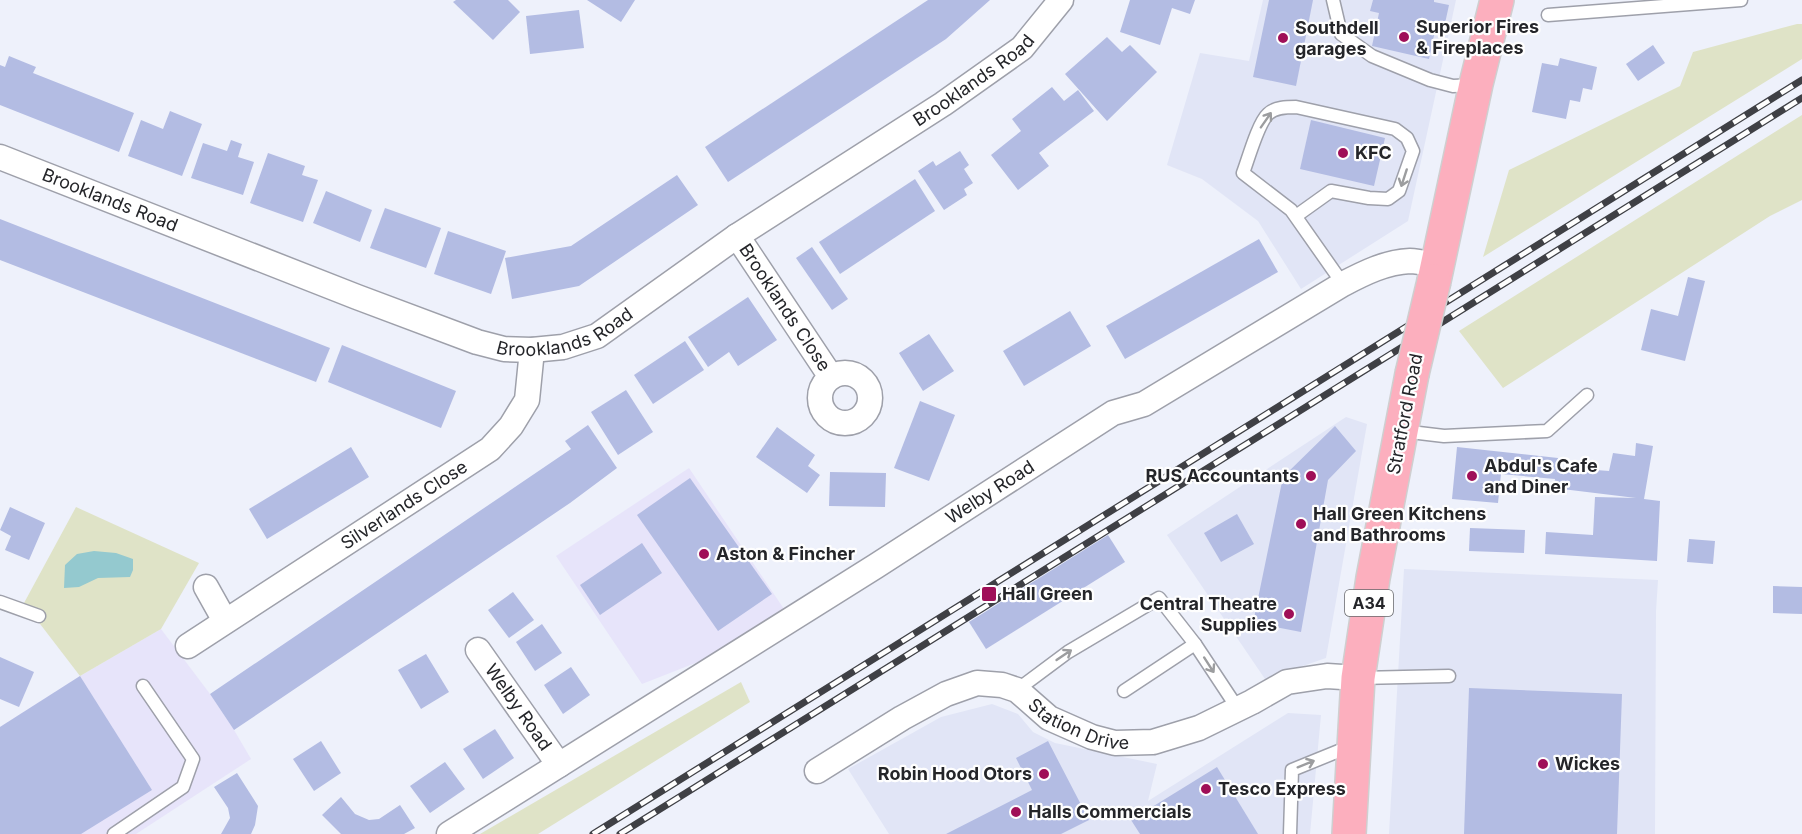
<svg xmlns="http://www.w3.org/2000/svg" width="1802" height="834" font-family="Inter,sans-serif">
<rect width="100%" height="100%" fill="#eef1fb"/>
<g fill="#e1e5f6">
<polygon points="1263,0 1456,0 1408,221 1301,289 1258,221 1202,179 1167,165 1200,53 1249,61"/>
<polygon points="1346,417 1367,424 1326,658 1265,679 1167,535"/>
<polygon points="1404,569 1658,580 1656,611 1655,834 1389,834"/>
<polygon points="992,704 1018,714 1033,732 1055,743 1157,764 1148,801 1288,713 1321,715 1310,834 889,834 848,769 941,717"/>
</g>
<g fill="#e7e4fa">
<polygon points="689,468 786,612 703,660 642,684 556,556"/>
<polygon points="161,629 210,694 234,730 251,759 136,834 0,834 0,727 80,676"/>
</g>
<g fill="#dfe3c7">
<polygon points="1797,24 1802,24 1802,59 1483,257 1509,170 1680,86 1693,52"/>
<polygon points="1802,115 1802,200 1770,216 1503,388 1459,331"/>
<polygon points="76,507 199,563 161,629 80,676 24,603"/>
<polygon points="741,682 750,702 538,834 480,834"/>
</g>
<polygon fill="#94c9cf" points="94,551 116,553 133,559 133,570 130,577 98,578 79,587 64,588 65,565 77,554"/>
<g fill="#b3bce3">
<polygon points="456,0 508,0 520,12 493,40 453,2"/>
<polygon points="587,0 635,0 621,22"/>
<polygon points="928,0 990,0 946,39 728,182 705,147"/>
<polygon points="1130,0 1195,0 1190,14 1172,8 1160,45 1120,32"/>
<polygon points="1269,0 1313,0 1296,86 1253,77"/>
<polygon points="1373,0 1434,0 1434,2 1449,5 1444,28 1436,26 1429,59 1372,46 1379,13 1370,11"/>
<polygon points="579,10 584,48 530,54 526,16"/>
<polygon points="1107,37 1122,52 1130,45 1157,72 1107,121 1065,74"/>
<polygon points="1653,45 1665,63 1638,81 1626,64"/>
<polygon points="9,56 36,67 33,73 134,113 119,152 0,105 0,65 5,67"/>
<polygon points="1560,58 1597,67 1592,90 1583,88 1580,102 1570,100 1566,119 1532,112 1542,63 1558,66"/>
<polygon points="1052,87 1064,101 1078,90 1094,111 1039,153 1049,166 1018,190 991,155 1021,131 1012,119"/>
<polygon points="170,111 202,124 182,176 128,156 141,120 163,129"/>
<polygon points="1311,120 1385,138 1374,186 1300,169"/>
<polygon points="231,140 242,144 238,157 254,162 243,195 191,178 203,143 227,151"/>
<polygon points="960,151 969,165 964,169 973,183 964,189 967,195 944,210 918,171 933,161 936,166"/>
<polygon points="268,153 305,166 302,175 318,180 303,222 250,203"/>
<polygon points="677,175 698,205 579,286 512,299 505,258 571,246"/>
<polygon points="915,179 935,211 840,274 819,242"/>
<polygon points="326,191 372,210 360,242 313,223"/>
<polygon points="385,208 441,228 426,268 370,248"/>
<polygon points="0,219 330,348 316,382 0,260"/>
<polygon points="448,231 506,251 491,294 434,274"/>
<polygon points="1259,239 1278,272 1125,359 1106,326"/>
<polygon points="812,247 848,299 832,310 796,258"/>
<polygon points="1688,277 1705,281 1685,361 1641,350 1651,309 1678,316"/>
<polygon points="748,297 777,340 738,366 729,352 708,367 688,337"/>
<polygon points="1070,311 1091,346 1024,386 1003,351"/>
<polygon points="929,334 954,371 923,391 899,353"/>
<polygon points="685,341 704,370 653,404 634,375"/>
<polygon points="342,345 456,391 441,428 328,382"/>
<polygon points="626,390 653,432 618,455 591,412"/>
<polygon points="920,401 955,415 929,481 894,468"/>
<polygon points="588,425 617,468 570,503 234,730 210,694 571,449 565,441"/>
<polygon points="1335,426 1356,451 1328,480 1301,632 1270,626 1270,622 1254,618 1283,477"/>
<polygon points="777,427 815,455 808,466 820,475 807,493 756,457"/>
<polygon points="1636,443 1653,446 1644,499 1660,501 1657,561 1545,554 1546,532 1593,535 1595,497 1636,498 1554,488 1555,479 1501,474 1498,503 1452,499 1457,447 1558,458 1557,467 1609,471 1613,453 1635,456"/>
<polygon points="351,447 369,477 267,539 249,509"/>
<polygon points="830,472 886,473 885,507 829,506"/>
<polygon points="690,478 772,594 718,631 637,515"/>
<polygon points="10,507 45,523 29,560 5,550 11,536 0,530"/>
<polygon points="1237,514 1254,544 1221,562 1204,533"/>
<polygon points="1470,528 1525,530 1524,553 1469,551"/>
<polygon points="1108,535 1125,562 986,649 969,622"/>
<polygon points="1689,539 1715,541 1713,564 1687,562"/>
<polygon points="642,543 662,573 600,615 580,585"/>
<polygon points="1773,586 1802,587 1802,614 1773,613"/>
<polygon points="513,592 534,620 509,638 488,610"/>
<polygon points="542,624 562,653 535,671 516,642"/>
<polygon points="426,654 449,692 421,709 398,670"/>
<polygon points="0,657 34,672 19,707 0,699"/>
<polygon points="571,667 590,695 563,714 544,685"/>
<polygon points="80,676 152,790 81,834 0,834 0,727"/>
<polygon points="1469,688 1622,694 1617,834 1464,834"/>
<polygon points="495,729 514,758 483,779 463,749"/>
<polygon points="321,741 341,773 314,791 293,759"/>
<polygon points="1048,741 1089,820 1061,834 946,834 1032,790 1016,758"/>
<polygon points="445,762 465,789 430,813 410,786"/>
<polygon points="1217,767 1258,834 1140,834 1131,820"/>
<polygon points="237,773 258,806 255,825 251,834 221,834 230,818 228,808 214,787"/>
<polygon points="341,797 355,814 369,820 379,819 400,805 415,828 404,834 341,834 322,815"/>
</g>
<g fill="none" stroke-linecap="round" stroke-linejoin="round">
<g stroke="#9ea0aa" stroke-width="15">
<g id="lane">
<polyline points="1333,0 1341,34 1372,56 1430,80 1453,86 1475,85"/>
<polyline points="1548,15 1741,0"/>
<path d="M1296,216L1331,191L1369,198L1388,199L1399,191L1413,151L1407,138L1395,129L1296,107C1287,107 1275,107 1268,114C1258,123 1248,160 1243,173L1291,210L1343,284"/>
<polyline points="1402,431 1444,436 1547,431 1587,395"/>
<polyline points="0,602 39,616"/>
<polyline points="1359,678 1449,676"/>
<polyline points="1017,690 1068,652 1159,598 1195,644 1238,709"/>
<polyline points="1124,691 1195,644"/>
<polyline points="114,834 183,787 193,759 143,686"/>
<polyline points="1290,834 1292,770 1351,746"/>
</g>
</g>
<g stroke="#9ea0aa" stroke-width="27">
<g id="street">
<path id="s1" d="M0,157L357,297L477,342L504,349L532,350L563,347L597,336L737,236L943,104L1022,48L1061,0"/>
<path id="s2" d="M737,236L831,377"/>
<circle cx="845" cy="398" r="25"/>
<polyline points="206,587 225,621"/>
<path id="s3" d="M188,646L490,449L511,426L527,400L532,350"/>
<path id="s4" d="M478,650L559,765"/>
<path id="s5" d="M817,771L902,718L946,694L977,683L1002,685L1017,690L1049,718L1092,737L1115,743L1153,742L1199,728L1252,702L1287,682L1327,676L1358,678"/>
<path id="s6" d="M449,834L876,566L1113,413L1144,404L1343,284C1364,273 1386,262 1410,261C1419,261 1428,264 1437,266"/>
</g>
</g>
<g stroke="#cfcfd0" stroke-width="36">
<g id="highway">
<polyline points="1434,281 1476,84 1497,0"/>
<polyline points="1349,834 1358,678 1373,578 1412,374"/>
</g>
</g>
<use href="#lane" stroke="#fff" stroke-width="12"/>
<use href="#street" stroke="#fff" stroke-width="24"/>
<use href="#highway" stroke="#fcafbe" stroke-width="33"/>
<g stroke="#3f4045" stroke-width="7">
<g id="rail">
<polyline points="593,834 1802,80"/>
<polyline points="620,834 1802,98"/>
</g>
</g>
<use href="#rail" stroke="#fefefe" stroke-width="4.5" stroke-dasharray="14" stroke-linecap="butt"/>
<g stroke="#cfcfd0" stroke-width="36" stroke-linecap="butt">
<polyline id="highway-bridge" points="1412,374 1434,281"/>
</g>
<use href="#highway-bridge" stroke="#fcafbe" stroke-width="33"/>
</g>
<defs><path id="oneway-shaft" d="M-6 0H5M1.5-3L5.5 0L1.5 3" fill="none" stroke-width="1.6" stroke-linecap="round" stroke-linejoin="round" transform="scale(1.5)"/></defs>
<g stroke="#9c9d9f">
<use href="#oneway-shaft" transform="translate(1266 120) rotate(-55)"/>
<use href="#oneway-shaft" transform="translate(1404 178) rotate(108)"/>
<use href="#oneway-shaft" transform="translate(1064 655) rotate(-34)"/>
<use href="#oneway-shaft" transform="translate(1209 665) rotate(57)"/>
<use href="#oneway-shaft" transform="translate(1306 764) rotate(-22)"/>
</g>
<g fill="#9f0f58" stroke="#fefefe" stroke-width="2">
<circle cx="1404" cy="37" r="6"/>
<circle cx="1283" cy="38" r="6"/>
<circle cx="1343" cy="153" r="6"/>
<circle cx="1311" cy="476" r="6"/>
<circle cx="1472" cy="476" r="6"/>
<circle cx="1301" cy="524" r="6"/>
<circle cx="704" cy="554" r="6"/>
<rect x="981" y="586" width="16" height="16" rx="3"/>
<circle cx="1289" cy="614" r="6"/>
<circle cx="1543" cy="764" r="6"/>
<circle cx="1044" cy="774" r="6"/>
<circle cx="1206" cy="789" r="6"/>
<circle cx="1016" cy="812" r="6"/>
</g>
<g text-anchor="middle" stroke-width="4.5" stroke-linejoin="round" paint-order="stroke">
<rect fill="#fefefe" stroke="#656669" stroke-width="1.5" x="1345" y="590" width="48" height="26" rx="4.5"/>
<g font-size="16" font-weight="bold" fill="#242529">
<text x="1369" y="609">A34</text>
</g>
<g font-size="18" font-weight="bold" fill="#242529" stroke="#fefefe" text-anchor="start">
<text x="1416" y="33">Superior Fires<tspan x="1416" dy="21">&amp; Fireplaces</tspan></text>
<text x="1295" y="34">Southdell<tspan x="1295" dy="21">garages</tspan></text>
<text x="1355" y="159">KFC</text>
<text x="1484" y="472">Abdul's Cafe<tspan x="1484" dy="21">and Diner</tspan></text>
<text x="1299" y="482" text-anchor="end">RUS Accountants</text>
<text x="1313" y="520">Hall Green Kitchens<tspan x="1313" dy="21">and Bathrooms</tspan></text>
<text x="716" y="560">Aston &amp; Fincher</text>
<text x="1002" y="600">Hall Green</text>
<text x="1277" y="610" text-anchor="end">Central Theatre<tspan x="1277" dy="21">Supplies</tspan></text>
<text x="1555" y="770">Wickes</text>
<text x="1032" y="780" text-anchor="end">Robin Hood Otors</text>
<text x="1218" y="795">Tesco Express</text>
<text x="1028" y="818">Halls Commercials</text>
</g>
<g font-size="18" fill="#242529" stroke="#fefefe">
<text dy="6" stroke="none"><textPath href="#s1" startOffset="1090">Brooklands Road</textPath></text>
<text dy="6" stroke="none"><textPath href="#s1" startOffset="118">Brooklands Road</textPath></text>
<text dy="6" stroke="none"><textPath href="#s2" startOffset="86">Brooklands Close</textPath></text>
<text dy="6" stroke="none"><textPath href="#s1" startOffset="604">Brooklands Road</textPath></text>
<text transform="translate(1405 414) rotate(-79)" y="6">Stratford Road</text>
<text dy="6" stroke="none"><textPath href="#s6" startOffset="640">Welby Road</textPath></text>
<text dy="6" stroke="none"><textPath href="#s3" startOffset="258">Silverlands Close</textPath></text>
<text dy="6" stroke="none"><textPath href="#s4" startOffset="70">Welby Road</textPath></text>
<text dy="6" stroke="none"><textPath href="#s5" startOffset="297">Station Drive</textPath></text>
</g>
</g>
</svg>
